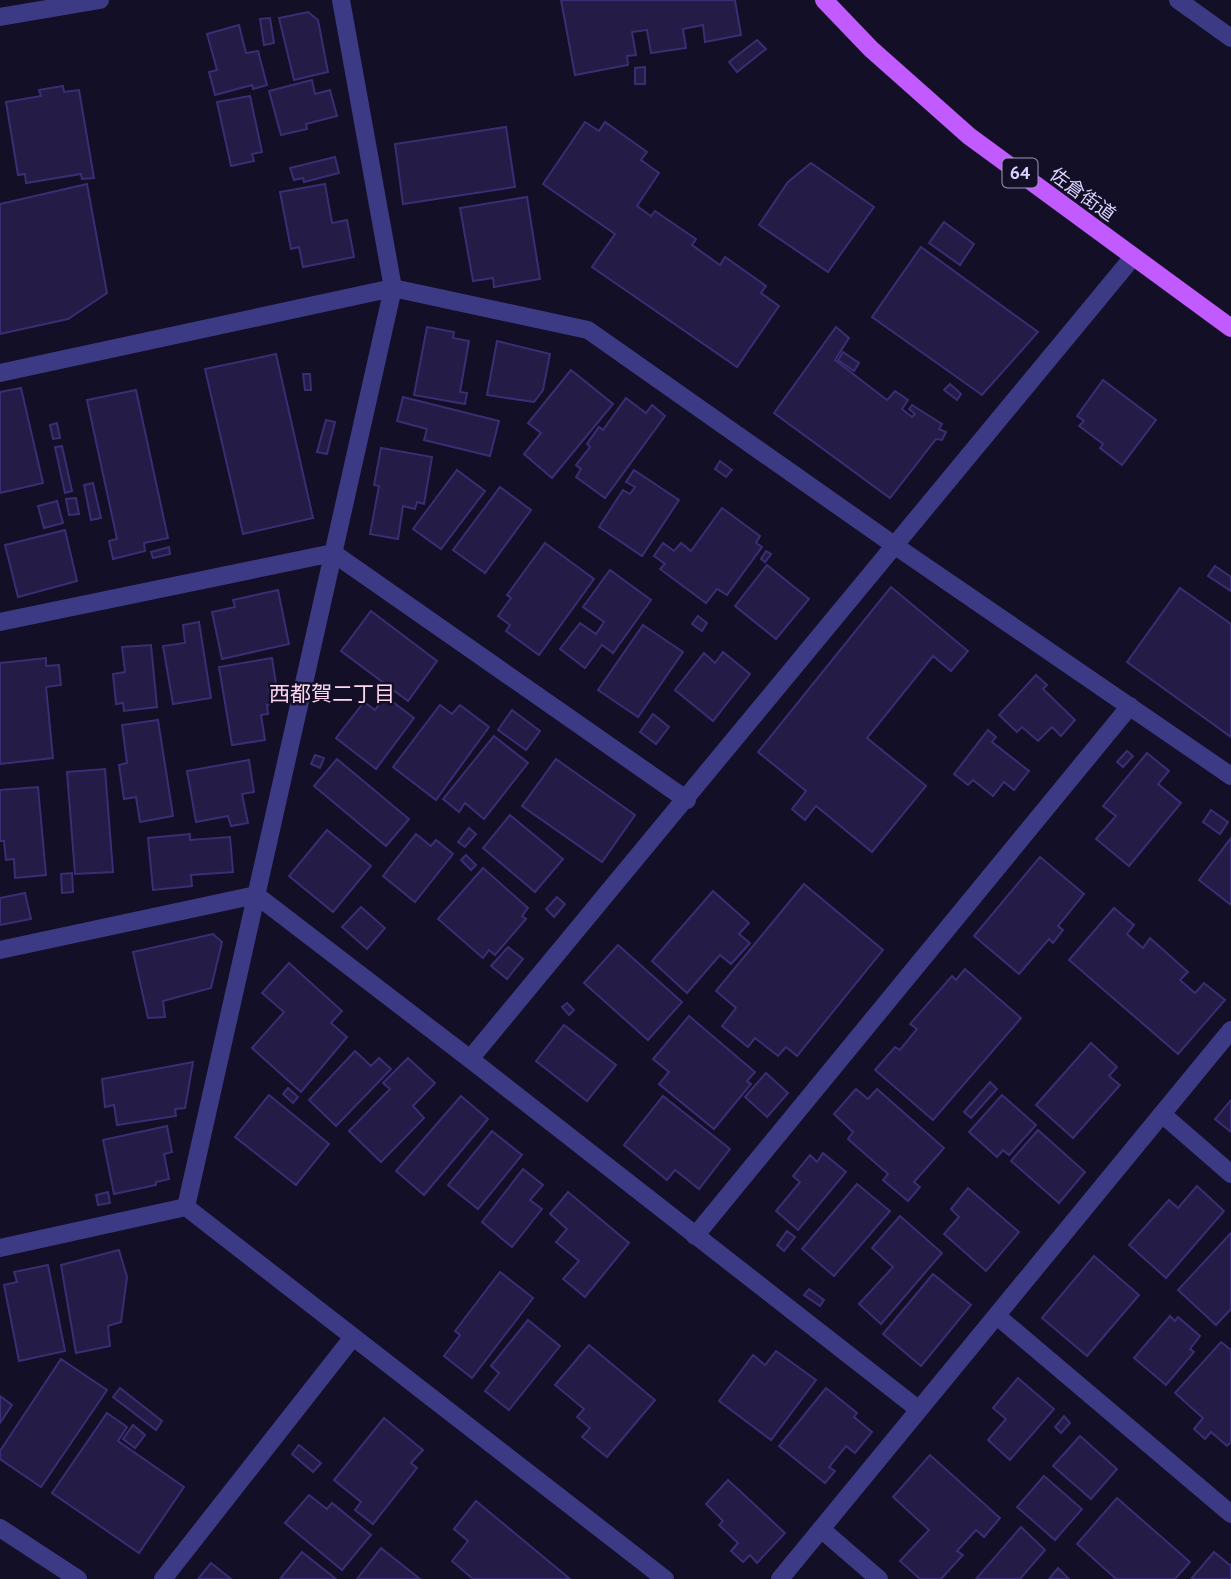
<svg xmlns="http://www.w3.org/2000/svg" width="1231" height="1579" font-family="'PT Sans','Noto Sans JP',sans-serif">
<rect width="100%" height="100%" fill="#130f26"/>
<g fill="#241b47" stroke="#3b2d73" stroke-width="2">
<polygon points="561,0 735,0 741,35 705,42 703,25 683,29 686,48 651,53 647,30 632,32 636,55 627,56 628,65 575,75"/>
<polygon points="308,12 318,20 328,72 294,80 279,18"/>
<polygon points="270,18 274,43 264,45 260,19"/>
<polygon points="239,25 246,53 258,51 267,85 253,89 252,85 215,95 209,72 217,70 207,34"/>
<polygon points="757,40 766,49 737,72 729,62"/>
<polygon points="645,67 645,84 635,84 635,68"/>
<polygon points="312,80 315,94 330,90 337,116 306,124 307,129 281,135 269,91"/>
<polygon points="63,86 64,92 79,90 94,178 82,179 81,174 26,183 25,174 18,175 6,102 41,96 39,90"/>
<polygon points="250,96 262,152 252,154 254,161 231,166 217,102"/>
<polygon points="585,122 599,131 605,122 647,152 641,160 659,173 637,206 651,216 655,211 696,239 692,245 720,265 725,257 766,286 761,293 779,306 737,367 592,267 615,234 543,184"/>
<polygon points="506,127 515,187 403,204 395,144"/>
<polygon points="335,157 339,173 304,182 303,178 294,180 290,168"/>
<polygon points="811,163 874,207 828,272 759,225 788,182"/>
<polygon points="87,184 107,293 68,319 0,334 0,204"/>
<polygon points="325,184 332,223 347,220 354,257 303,267 299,247 291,249 280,192"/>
<polygon points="527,197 540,279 494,287 493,278 473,281 460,208"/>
<polygon points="944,222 974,244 960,265 929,243"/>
<polygon points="921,247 1038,332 982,395 872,317"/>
<polygon points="427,327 454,332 453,338 469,341 460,392 467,393 465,404 414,395"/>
<polygon points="836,327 849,338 835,360 887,400 895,391 908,400 902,409 912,417 915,414 909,409 912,405 942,424 939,429 946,432 942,440 936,439 890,498 774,413"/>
<polygon points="497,341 550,354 543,390 534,402 487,395"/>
<polygon points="843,352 859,363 854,371 838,360"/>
<polygon points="276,354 313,518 243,534 205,369"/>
<polygon points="571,370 613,404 552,478 524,454 541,433 528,423"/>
<polygon points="303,374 310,374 311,390 305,390"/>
<polygon points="1103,380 1156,420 1122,465 1100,448 1103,444 1079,426 1084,421 1077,416"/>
<polygon points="950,384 961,394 957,400 944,390"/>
<polygon points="21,388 43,483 0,493 0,392"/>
<polygon points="136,390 168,538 144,543 145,551 113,559 109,541 117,539 87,400"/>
<polygon points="403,397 499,421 490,456 424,440 427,429 397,421"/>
<polygon points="626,398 646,413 652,405 665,416 605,498 576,477 581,469 576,465 590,447 587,444 599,427 603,430"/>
<polygon points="326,420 335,422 327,454 317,452"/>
<polygon points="57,423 60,438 53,439 50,425"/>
<polygon points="62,446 72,491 65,493 55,447"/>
<polygon points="381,448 432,457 424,504 417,502 415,509 403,506 398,539 370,534 379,486 374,485"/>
<polygon points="720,461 732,470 726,477 715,469"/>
<polygon points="457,470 485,491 441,549 413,529"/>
<polygon points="634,470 679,500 642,556 599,527 623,490 630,494 635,487 626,482"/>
<polygon points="93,483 101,518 91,520 84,485"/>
<polygon points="500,487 531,510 485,573 453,550"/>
<polygon points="76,498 79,514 69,515 66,499"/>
<polygon points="57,501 63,523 44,528 38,506"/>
<polygon points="722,508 760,536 756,543 762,547 727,595 717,589 706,603 660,569 665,564 654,556 663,543 674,551 681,543 691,551"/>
<polygon points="65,530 77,581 18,597 5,545"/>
<polygon points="545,543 594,579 539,655 506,631 510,625 498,616 511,598 507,595"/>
<polygon points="169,547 170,554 153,558 151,552"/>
<polygon points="766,551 771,554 765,562 761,559"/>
<polygon points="767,565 809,599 776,639 735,606"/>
<polygon points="1215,566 1231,577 1231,591 1208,576"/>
<polygon points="610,570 651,600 613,653 602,645 585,668 560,649 580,623 596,634 604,622 583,607"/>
<polygon points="891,587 968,651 951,671 933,656 867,738 926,786 872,852 816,806 805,820 792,809 806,791 758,752"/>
<polygon points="1180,588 1231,624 1231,737 1127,662"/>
<polygon points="278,590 289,644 222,659 212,612 235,607 233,600"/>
<polygon points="371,611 437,661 408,701 341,651"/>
<polygon points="698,616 707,623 702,631 692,624"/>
<polygon points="199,622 211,698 173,704 163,646 185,643 183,625"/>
<polygon points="643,625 683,652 638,717 598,690"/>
<polygon points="151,645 157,707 124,711 123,703 116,704 113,674 125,672 122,647"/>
<polygon points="723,652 750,674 713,721 675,690 704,653 715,663"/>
<polygon points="46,658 46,666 59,665 61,685 46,687 53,758 0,764 0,663"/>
<polygon points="272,658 276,684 268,686 272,704 267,705 268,714 261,715 265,740 232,745 219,667"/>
<polygon points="1036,675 1047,685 1043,689 1075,720 1061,736 1052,727 1038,741 1022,727 1017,732 999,715"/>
<polygon points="385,696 414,718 376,769 336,738 364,702 375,710"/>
<polygon points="440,705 452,714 460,705 489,727 436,800 393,767"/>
<polygon points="512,710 540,731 526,750 498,730"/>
<polygon points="653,714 669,727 656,744 640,732"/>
<polygon points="158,720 173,816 140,822 136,797 124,799 119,765 127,763 122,725"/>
<polygon points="988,730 996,737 992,742 1029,771 1014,790 1004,782 993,796 973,780 968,785 954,774"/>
<polygon points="494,736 528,763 484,819 465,803 459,812 443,799"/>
<polygon points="1127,751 1133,756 1123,767 1117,762"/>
<polygon points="1147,753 1169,771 1158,784 1181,803 1129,866 1096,839 1116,816 1103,806"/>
<polygon points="315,755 324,758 320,768 311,764"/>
<polygon points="337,759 409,819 386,846 314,786"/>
<polygon points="556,759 635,815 602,862 522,806"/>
<polygon points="249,760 254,792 242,794 248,823 231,826 228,816 196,822 187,771"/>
<polygon points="105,769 113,872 75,874 67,772"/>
<polygon points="38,787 46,875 15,878 14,859 6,860 4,841 0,841 0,790"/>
<polygon points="1211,810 1228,822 1220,834 1203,822"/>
<polygon points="510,815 563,859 535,892 483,848"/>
<polygon points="469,828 476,834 465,847 458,842"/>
<polygon points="327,830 371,866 333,912 289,876"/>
<polygon points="190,834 190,840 230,837 233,872 191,875 192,886 153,890 148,838"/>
<polygon points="416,834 431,846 436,840 453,854 415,902 383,876"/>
<polygon points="1231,838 1231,905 1199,880"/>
<polygon points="466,855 476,865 471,870 461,860"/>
<polygon points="1040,857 1084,894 1058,926 1063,930 1053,943 1049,939 1019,974 974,936"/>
<polygon points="483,868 528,908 522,916 526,919 495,955 489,950 483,958 438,919"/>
<polygon points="72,873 73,892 62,893 61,874"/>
<polygon points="804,884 883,950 797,1056 786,1047 778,1056 755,1038 748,1047 722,1026 736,1008 716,991"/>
<polygon points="713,891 749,923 739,934 750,943 731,964 720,955 687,993 652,961"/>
<polygon points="25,893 31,919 0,925 0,898"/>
<polygon points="557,897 565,904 554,917 546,909"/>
<polygon points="361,907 385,928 367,949 342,927"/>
<polygon points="1114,908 1134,925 1127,934 1143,948 1150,938 1188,972 1180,980 1195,993 1204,983 1225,1000 1178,1054 1069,960"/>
<polygon points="213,934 222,942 211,988 163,1001 165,1017 148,1018 133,952"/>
<polygon points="618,945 682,1002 648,1040 584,983"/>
<polygon points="508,947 523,959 507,979 491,966"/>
<polygon points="289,963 342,1011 331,1023 347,1037 301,1092 252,1048 284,1012 262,993"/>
<polygon points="965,969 1021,1018 933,1120 875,1070 895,1047 900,1050 917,1029 910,1024 952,976 956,980"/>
<polygon points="567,1003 574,1010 569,1015 562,1007"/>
<polygon points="689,1016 755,1072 747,1081 751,1084 714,1129 659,1084 669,1072 653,1059"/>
<polygon points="564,1025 616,1065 587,1101 536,1061"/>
<polygon points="1091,1043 1117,1067 1109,1076 1120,1085 1073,1138 1036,1105"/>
<polygon points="355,1051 371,1066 379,1058 391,1069 336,1126 309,1100"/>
<polygon points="408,1058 435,1083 413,1106 424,1118 381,1162 349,1131 390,1089 383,1083"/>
<polygon points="193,1062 185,1108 175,1109 176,1116 117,1125 114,1105 105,1107 102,1079"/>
<polygon points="766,1073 788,1093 767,1117 745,1097"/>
<polygon points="990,1082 997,1089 971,1118 964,1112"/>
<polygon points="288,1088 298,1097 293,1103 283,1094"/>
<polygon points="856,1089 868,1099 877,1089 944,1148 914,1182 920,1187 908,1201 883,1180 888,1174 848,1139 853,1132 834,1114"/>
<polygon points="269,1095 329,1144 296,1185 235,1137"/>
<polygon points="1002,1095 1036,1125 1009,1155 1003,1150 997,1157 969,1132"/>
<polygon points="461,1096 488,1119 424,1195 396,1171"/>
<polygon points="663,1096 730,1149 699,1189 675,1170 667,1180 624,1145"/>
<polygon points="1231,1100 1231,1132 1215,1119"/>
<polygon points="167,1126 172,1152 164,1154 169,1179 156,1182 156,1185 114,1194 103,1140"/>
<polygon points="1038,1130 1085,1172 1059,1203 1011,1161"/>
<polygon points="492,1131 522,1155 478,1209 448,1185"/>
<polygon points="823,1153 846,1172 798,1230 776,1211 800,1182 793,1176 810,1155 817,1162"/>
<polygon points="523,1169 543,1185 530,1200 542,1209 512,1247 482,1222"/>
<polygon points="857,1184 890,1211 834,1276 802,1249"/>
<polygon points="1197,1186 1224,1211 1166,1278 1129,1245 1169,1200 1178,1208"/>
<polygon points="968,1188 1019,1232 986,1271 944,1234 959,1217 951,1209"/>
<polygon points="108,1192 110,1203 98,1205 96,1195"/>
<polygon points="568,1192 629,1243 585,1297 563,1279 579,1261 556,1242 567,1229 550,1214"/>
<polygon points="900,1216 942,1253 881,1324 859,1304 893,1267 872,1248"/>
<polygon points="787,1231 795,1237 784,1251 777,1245"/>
<polygon points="1231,1233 1231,1309 1216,1325 1178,1290"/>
<polygon points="119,1250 127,1277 121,1322 108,1326 110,1346 76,1353 61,1265"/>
<polygon points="1094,1256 1139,1295 1087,1356 1042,1318"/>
<polygon points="48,1265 65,1351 19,1361 4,1285 17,1282 14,1272"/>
<polygon points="500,1272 533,1298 472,1378 444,1356 460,1335 455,1331"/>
<polygon points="933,1274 971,1305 921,1366 883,1334"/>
<polygon points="809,1289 824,1300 820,1306 804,1295"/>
<polygon points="1170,1316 1175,1321 1178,1317 1200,1336 1190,1349 1194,1352 1166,1385 1134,1358"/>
<polygon points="528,1320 560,1346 509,1410 485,1391 499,1373 491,1366"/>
<polygon points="1221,1342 1231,1350 1231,1442 1227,1446 1211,1432 1205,1439 1194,1429 1203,1418 1175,1393"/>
<polygon points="589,1345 655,1400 607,1457 582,1437 590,1428 577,1417 584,1409 555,1385"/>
<polygon points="776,1351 816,1380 771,1440 719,1401 753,1355 765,1365"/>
<polygon points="61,1359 107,1390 41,1487 0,1459 0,1451"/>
<polygon points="1018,1378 1054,1409 1010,1460 988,1440 1006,1419 993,1408"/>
<polygon points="120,1388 162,1421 156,1430 113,1397"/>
<polygon points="826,1388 857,1413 854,1417 872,1432 855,1453 846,1446 829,1467 835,1471 825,1483 779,1446"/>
<polygon points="0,1396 12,1405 0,1423"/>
<polygon points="107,1413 127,1427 118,1441 184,1487 139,1553 52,1493"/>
<polygon points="1064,1416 1070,1423 1061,1433 1055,1427"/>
<polygon points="384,1418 423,1450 411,1463 417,1468 373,1524 355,1510 361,1502 334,1480"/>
<polygon points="133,1425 145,1435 135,1448 123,1439"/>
<polygon points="1080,1436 1117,1469 1091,1499 1053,1466"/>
<polygon points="299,1445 321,1463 313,1472 292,1454"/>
<polygon points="930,1455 1000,1518 984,1537 976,1530 957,1551 963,1555 941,1579 920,1579 900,1561 929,1530 893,1497"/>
<polygon points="1044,1476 1082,1509 1055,1540 1017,1507"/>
<polygon points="728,1480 785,1533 757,1563 750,1555 743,1562 731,1551 738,1543 719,1525 723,1521 706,1504"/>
<polygon points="309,1495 327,1509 332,1503 371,1535 342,1570 285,1523"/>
<polygon points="1117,1498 1190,1562 1175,1579 1116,1579 1077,1544"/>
<polygon points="476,1501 570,1579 473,1579 452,1561 468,1541 454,1529"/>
<polygon points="1021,1527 1045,1550 1020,1579 976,1579"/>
<polygon points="381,1548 420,1579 357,1579"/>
<polygon points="302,1552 336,1579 280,1579"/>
<polygon points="1214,1552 1231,1566 1231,1579 1191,1579"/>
<polygon points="211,1563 231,1579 198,1579"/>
<polygon points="1058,1568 1069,1579 1049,1579"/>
</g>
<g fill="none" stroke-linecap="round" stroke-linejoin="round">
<g stroke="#3d3a85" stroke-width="18">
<polyline points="341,0 393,288 186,1207 665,1579"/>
<polyline points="1178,0 1231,38"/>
<polyline points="0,373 393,288 588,330 894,545 1231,776"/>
<polyline points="0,622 333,553 687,800"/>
<polyline points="0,950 256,895 470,1059 918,1409"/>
<path d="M470,1059C693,793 912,524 1133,257"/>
<polyline points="1162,1114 1231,1174"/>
<polyline points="695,1236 1130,706"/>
<polyline points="0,1248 186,1207"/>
<polyline points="997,1316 1231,1514"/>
<polyline points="0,1528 78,1579"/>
<polyline points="821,1529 879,1579"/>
<polyline points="163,1579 353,1337"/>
<polyline points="780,1579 1231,1030"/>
</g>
<polyline stroke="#3d3a85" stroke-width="18" points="0,17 100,0"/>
<polyline stroke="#c25bff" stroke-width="18" points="824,0 871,49 969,136 1231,328"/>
</g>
<g text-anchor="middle" stroke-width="5" stroke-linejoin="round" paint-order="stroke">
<rect fill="#130f26" stroke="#9e99be" stroke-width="2" x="1002.5" y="158.5" width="35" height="29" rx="5"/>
<g font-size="18" font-weight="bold" fill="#d9d4ff">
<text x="1020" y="179">64</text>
</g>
<g font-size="19" fill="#d9d4ff" stroke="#130f26">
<text transform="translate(1083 194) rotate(36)" y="7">佐倉街道</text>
</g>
<g font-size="21" fill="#ffd6f0" stroke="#130f26">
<text x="332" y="701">西都賀二丁目</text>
</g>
</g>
</svg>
